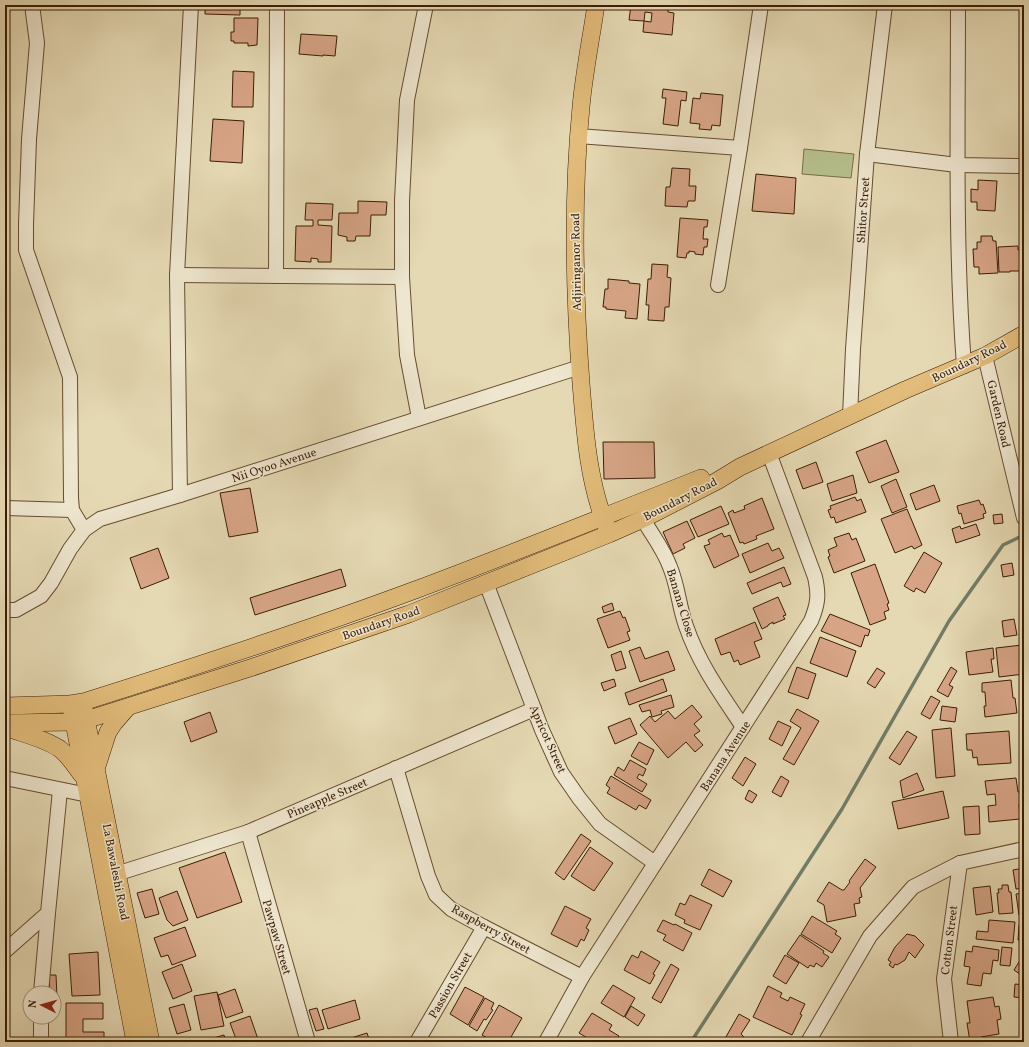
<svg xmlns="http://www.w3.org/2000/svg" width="1029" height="1047" font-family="Vollkorn,serif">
<rect width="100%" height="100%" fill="#e5d9b3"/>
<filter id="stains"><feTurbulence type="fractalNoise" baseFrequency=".005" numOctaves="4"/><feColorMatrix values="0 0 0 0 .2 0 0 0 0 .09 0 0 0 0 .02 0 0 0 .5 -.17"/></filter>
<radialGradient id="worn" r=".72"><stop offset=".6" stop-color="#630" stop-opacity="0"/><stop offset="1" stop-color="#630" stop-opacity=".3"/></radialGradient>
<polygon fill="#b6bf8c" stroke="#786e48" points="804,149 854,154 851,178 802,174"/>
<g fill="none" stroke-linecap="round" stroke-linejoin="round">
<polyline stroke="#727c66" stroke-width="3.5" points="691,1042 842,809 949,621 1003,545 1024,535"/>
</g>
<g fill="#d7a586" stroke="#3b1d05">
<polygon points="205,5 240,5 240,15 205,14"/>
<polygon points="631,5 668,5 668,12 674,13 672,35 643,32 644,21 651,22 652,13 645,12 644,21 629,20"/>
<polygon points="234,18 258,18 257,45 248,46 248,43 234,43 234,41 231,41 231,32 234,32"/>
<polygon points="301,34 337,36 335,56 323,55 323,56 299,54"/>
<polygon points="233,71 254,72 253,107 232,107"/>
<polygon points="663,89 687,92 686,101 681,100 678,126 663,124 666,98 662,98"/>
<polygon points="701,93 723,95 720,126 712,125 711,130 699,129 700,124 690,123 693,98 700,99"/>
<polygon points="213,119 244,121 242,163 210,161"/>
<polygon points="672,168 690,169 689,186 696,186 695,201 688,201 687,207 665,206 666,187 670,187"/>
<polygon points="756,174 796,178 794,214 752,211"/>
<polygon points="978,180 997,181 995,211 977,210 977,202 971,202 971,189 978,190"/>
<polygon points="358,201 387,202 386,215 371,215 370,236 356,236 355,241 347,241 347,237 338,235 339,213 358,213"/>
<polygon points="306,203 333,204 332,220 318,220 318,225 332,226 331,262 318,262 318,259 311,258 311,262 295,261 296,226 313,226 313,220 305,220"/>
<polygon points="680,218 708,220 707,227 704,227 703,239 708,239 707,247 704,247 703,255 695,254 695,252 689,251 689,253 687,253 686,258 677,257"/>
<polygon points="981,236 992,236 993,241 996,241 998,273 979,274 979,267 974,267 973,249 977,249 977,242 981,242"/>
<polygon points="1018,246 1018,250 1024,250 1024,271 1010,271 1010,272 999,272 998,247"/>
<polygon points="652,264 668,265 667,277 671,278 669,307 665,307 664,321 648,320 649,305 646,305 648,279 651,279"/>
<polygon points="608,279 629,281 629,283 640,284 637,319 625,318 626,311 606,309 606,307 603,307 605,289 608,289"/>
<polygon points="886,440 899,472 869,483 856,452"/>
<polygon points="603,442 654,442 655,478 604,479"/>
<polygon points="816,462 823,482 803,489 796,470"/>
<polygon points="853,475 857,493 832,501 827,484"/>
<polygon points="896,479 907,507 892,513 881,486"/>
<polygon points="934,485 940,501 916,510 910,494"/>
<polygon points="250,488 258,532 229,537 220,493"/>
<polygon points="855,497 857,501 861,499 866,512 836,523 834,517 831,518 828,510 831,509 830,506"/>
<polygon points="762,498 774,529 756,536 757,539 744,544 743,542 740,543 728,513 733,510 734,513 745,509 744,506"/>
<polygon points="979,500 981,505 983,504 986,513 983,514 984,518 964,524 961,513 959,514 957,506"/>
<polygon points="721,506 729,524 698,537 690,520"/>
<polygon points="907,509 922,545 914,549 912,546 895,553 881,519"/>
<polygon points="1002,514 1003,523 994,524 993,515"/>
<polygon points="687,521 695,538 683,544 685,548 673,554 663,532"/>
<polygon points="976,524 980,535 956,543 952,529 960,526 961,529"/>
<polygon points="722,533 724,537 730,535 739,556 714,568 704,546 710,544 708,540"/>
<polygon points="849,533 852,540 856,538 865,561 834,573 828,557 830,556 828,550 837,546 834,538"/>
<polygon points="768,543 772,551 779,548 784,558 750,573 742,554"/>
<polygon points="158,548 169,578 141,589 130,558"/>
<polygon points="924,552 942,563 925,593 916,588 914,592 904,586"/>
<polygon points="1012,563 1014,575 1003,577 1001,565"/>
<polygon points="875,564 889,603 887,604 889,610 884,612 886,619 870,625 851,573"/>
<polygon points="784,567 791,584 783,587 781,582 752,594 747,583"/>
<polygon points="341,569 346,586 255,615 250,598"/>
<polygon points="778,597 786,615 783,616 785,619 773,624 773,622 768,625 768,626 762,629 753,608"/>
<polygon points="612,603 614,610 604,613 602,607"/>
<polygon points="620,611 623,618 625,617 630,631 627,632 630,640 608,648 597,619"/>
<polygon points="830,614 870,630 868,636 865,635 861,647 821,631"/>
<polygon points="1014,619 1017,635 1004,637 1002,621"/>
<polygon points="755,622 762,639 754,642 760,657 740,665 738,660 734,662 730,652 721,655 715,639"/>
<polygon points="820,637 856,651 847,677 810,663"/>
<polygon points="1022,645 1024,674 999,677 996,648"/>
<polygon points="640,647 645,659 668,651 675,670 640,682 629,651"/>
<polygon points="993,648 994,659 991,659 993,672 969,675 966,652"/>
<polygon points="621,651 626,668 616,671 611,655"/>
<polygon points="797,667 816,674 808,699 788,692"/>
<polygon points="951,667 957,671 949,685 953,687 948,697 937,691"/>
<polygon points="877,668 885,673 875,688 867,683"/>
<polygon points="614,679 616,686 604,691 601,683"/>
<polygon points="663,679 667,691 629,705 625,693"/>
<polygon points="1011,680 1013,698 1015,698 1017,713 985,717 984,706 986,706 985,692 982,692 982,683"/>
<polygon points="671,695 674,707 661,711 662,714 652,717 650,710 642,712 639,705"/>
<polygon points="931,696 940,701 930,719 921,714"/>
<polygon points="692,705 702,717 694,724 700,731 694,735 703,745 695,752 686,742 668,758 640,725 650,716 655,722 668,711 675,719"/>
<polygon points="942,706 957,708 955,722 940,720"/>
<polygon points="797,709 819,721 794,765 783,759 801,728 790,721"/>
<polygon points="210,712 217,732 191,742 184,722"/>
<polygon points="630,718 637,734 615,744 608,727"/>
<polygon points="778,721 791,727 782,746 769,739"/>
<polygon points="951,728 955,776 936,778 932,730"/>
<polygon points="907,731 917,737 900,765 889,758"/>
<polygon points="1009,731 1011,763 978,765 977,757 973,758 972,750 967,750 966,734"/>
<polygon points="639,742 654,750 647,765 631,756"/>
<polygon points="745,757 756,764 743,786 732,778"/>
<polygon points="630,760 646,769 643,776 639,774 637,778 647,784 642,792 614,775 618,767 624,771"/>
<polygon points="917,773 924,790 903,798 900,781"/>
<polygon points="611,776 651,800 646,809 639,805 636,810 607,793 610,788 606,785"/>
<polygon points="781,776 789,781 781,797 772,792"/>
<polygon points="1016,778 1018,792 1024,792 1024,804 1019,804 1020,819 989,822 988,806 996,805 995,794 987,795 985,781"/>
<polygon points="749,790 757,795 752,803 745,799"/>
<polygon points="943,791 949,818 898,829 892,802"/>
<polygon points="979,806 980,834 965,835 963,807"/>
<polygon points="581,834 591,841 564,880 555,873"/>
<polygon points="590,847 613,863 594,891 571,876"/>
<polygon points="225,852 242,902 197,918 179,868"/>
<polygon points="865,859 876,867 860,888 862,897 859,898 860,903 854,904 856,916 827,922 824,905 817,901 829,882 842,890 844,890 850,882 849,881"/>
<polygon points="1024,868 1024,888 1016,889 1013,870"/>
<polygon points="709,869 732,881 723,897 701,885"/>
<polygon points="1002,885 1008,885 1009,892 1011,892 1013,913 999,914 997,893 999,893 998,889 1002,889"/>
<polygon points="990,886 993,912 976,915 973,888"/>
<polygon points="152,889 159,914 145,918 137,893"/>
<polygon points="177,891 188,920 173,926 167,920 159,898"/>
<polygon points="1024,893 1024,914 1019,915 1016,894"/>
<polygon points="690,895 712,905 700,930 684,923 685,920 675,915 680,903 685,905"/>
<polygon points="565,906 591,919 586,928 589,930 584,941 581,939 577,947 551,934"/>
<polygon points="812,916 837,931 835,934 841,938 832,953 801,934"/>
<polygon points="663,920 674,925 675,924 692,933 683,951 663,940 666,935 657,931"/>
<polygon points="989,920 1015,922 1013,943 976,939 977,931 988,932"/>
<polygon points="1019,925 1024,925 1024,941 1018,940"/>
<polygon points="185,927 196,956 172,965 168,955 161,957 154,938"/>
<polygon points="907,934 915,936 924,945 915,958 909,952 905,960 897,965 895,964 893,968 889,965 891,962 888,960 895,947"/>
<polygon points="800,935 824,951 823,953 829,957 822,967 816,963 814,967 810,965 808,968 787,954"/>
<polygon points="973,946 999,950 998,961 993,960 991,974 983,973 981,986 967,984 970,967 964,966 966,951 972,952"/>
<polygon points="1002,947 1012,948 1010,966 1000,965"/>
<polygon points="641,951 660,962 653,974 655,975 650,984 624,970 632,955 638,958"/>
<polygon points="98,952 100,995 72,996 69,954"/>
<polygon points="1024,954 1024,977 1014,970"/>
<polygon points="785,955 799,963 786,984 773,976"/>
<polygon points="182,964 192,991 173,999 162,972"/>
<polygon points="671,964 679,969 661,1003 652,998"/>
<polygon points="49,975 56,975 57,997 54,997 54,993 50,993"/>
<polygon points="1015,984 1024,985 1024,998 1014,997"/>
<polygon points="613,985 635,998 624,1017 601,1003"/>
<polygon points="768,986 782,993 780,997 788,1001 790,997 805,1004 800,1014 802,1015 792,1035 753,1017"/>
<polygon points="465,987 484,997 468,1025 450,1014"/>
<polygon points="235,989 243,1012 226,1018 218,995"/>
<polygon points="217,992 224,1026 201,1030 194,996"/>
<polygon points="993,997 995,1007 999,1006 1001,1019 997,1020 999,1034 981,1037 982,1042 970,1042 967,1023 970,1023 967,1001"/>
<polygon points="485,998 494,1003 491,1009 493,1010 486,1020 484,1019 477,1031 469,1026"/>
<polygon points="355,1000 360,1019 328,1029 322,1010"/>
<polygon points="66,1003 103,1003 103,1019 83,1019 83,1032 104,1032 104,1042 66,1042"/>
<polygon points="184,1004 191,1030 177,1034 169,1008"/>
<polygon points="499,1005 522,1018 511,1037 514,1038 512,1042 494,1042 482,1035"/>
<polygon points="631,1006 645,1015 638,1026 625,1017"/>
<polygon points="317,1008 324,1029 316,1031 309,1010"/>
<polygon points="592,1013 612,1025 609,1030 619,1036 616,1042 594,1042 579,1033"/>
<polygon points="739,1014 750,1020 741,1034 747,1040 746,1042 723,1042"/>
<polygon points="250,1016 259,1042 239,1042 238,1039 236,1039 230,1023"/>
<polygon points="367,1033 370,1042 338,1042"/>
<polygon points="224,1035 226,1042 199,1042"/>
</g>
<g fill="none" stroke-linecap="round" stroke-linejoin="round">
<g stroke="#664c30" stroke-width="16">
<g id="minor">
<polyline points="32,5 37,43 29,139 26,224 26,250 70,377 71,498 72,510 84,530"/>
<path d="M958,5C958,125 955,246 964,366"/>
<polyline points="578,136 740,148"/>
<polyline points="867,154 957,165 1024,166"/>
<polyline points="177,275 402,277"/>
<polyline points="276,276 277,5"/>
<polyline points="718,285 740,148 761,5"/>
<polyline points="985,356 1024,518"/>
<polyline points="850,416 853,349 867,154 885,5"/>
<polyline points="419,418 407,355 402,277 402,201 407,100 426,5"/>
<polyline points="180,495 177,275 191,5"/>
<polyline points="5,508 72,510"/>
<path d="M643,519C652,535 664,550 670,567C678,586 679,607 686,626C699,664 721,694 743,727"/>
<polyline points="486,583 542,730 561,772 579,798 600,824 655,863"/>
<polyline points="5,610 16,610 41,596 51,583 70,549 84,530 100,519 180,495 580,367"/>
<polyline points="396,768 428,876 436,895 451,909 484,927 582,977"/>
<polyline points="5,778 88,795"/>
<polyline points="248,832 308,1042"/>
<polyline points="116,874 248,832 534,709"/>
<polyline points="5,951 48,913 60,790"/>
<polyline points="41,993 48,913"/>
<polyline points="41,1017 41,1042"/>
<polyline points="417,1042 484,927"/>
<path d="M546,1042L582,977L811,621C818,604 819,595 815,577L769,453"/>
<polyline points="808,1042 870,936 913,887 960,863 1024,849"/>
<polyline points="951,1042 944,979 960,863"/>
</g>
</g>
<g stroke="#3b1d05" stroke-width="18">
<g id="major">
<path d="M596,5C591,39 584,73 581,107C572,199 574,291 581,383C585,432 588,482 607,528"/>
<path d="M5,706L70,704L83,702C194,667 305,631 415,590C511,554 606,516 701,478"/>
<polyline points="84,709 151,1042"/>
<polyline points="72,712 135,1042"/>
<polyline points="5,723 74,722 86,720 250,668 409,614 609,534 643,519 717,481 740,467 905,390 985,356 1024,334"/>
<path d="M5,727C23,734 44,738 60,749C69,756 75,766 82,775"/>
<polyline points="97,766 108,732 114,723 127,708"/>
</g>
</g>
<use href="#minor" stroke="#eee6ce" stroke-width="14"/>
<use href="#major" stroke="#e2bc7a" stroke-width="17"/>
</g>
<g text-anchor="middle" stroke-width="3" stroke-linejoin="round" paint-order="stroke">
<g font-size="12" fill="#3b1d05" stroke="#eee6ce">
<text transform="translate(863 210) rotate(-86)" y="4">Shitor Street</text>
<text transform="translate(576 262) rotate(-91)" y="4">Adjiringanor Road</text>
<text transform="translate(969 361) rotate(-26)" y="4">Boundary Road</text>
<text transform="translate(999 414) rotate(77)" y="4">Garden Road</text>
<text transform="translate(274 465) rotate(-18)" y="4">Nii Oyoo Avenue</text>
<text transform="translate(680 499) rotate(-27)" y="4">Boundary Road</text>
<text transform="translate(681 603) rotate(73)" y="4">Banana Close</text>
<text transform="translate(381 623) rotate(-19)" y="4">Boundary Road</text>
<text transform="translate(548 739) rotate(66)" y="4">Apricot Street</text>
<text transform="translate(725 756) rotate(-57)" y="4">Banana Avenue</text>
<text transform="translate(327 798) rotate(-23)" y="4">Pineapple Street</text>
<text transform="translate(116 872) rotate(79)" y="4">La Bawaleshi Road</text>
<text transform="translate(491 929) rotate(29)" y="4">Raspberry Street</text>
<text transform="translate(277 937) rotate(74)" y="4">Pawpaw Street</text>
<text transform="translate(949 940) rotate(-83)" y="4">Cotton Street</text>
<text transform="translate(450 985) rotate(-60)" y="4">Passion Street</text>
</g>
</g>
<rect width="1029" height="1047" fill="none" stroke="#e5d9b3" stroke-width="20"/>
<rect x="6" y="6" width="1017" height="1035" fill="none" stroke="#3b1d05" stroke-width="2"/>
<rect x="10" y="10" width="1009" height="1027" fill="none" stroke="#3b1d05"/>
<g transform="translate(42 1005) rotate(276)"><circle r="19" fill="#eee6ce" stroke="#a6967e"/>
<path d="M0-3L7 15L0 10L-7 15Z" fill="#8f2418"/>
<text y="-6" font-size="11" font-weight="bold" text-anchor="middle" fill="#3b1d05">N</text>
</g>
<rect width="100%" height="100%" filter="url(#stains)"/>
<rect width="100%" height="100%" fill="url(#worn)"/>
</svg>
